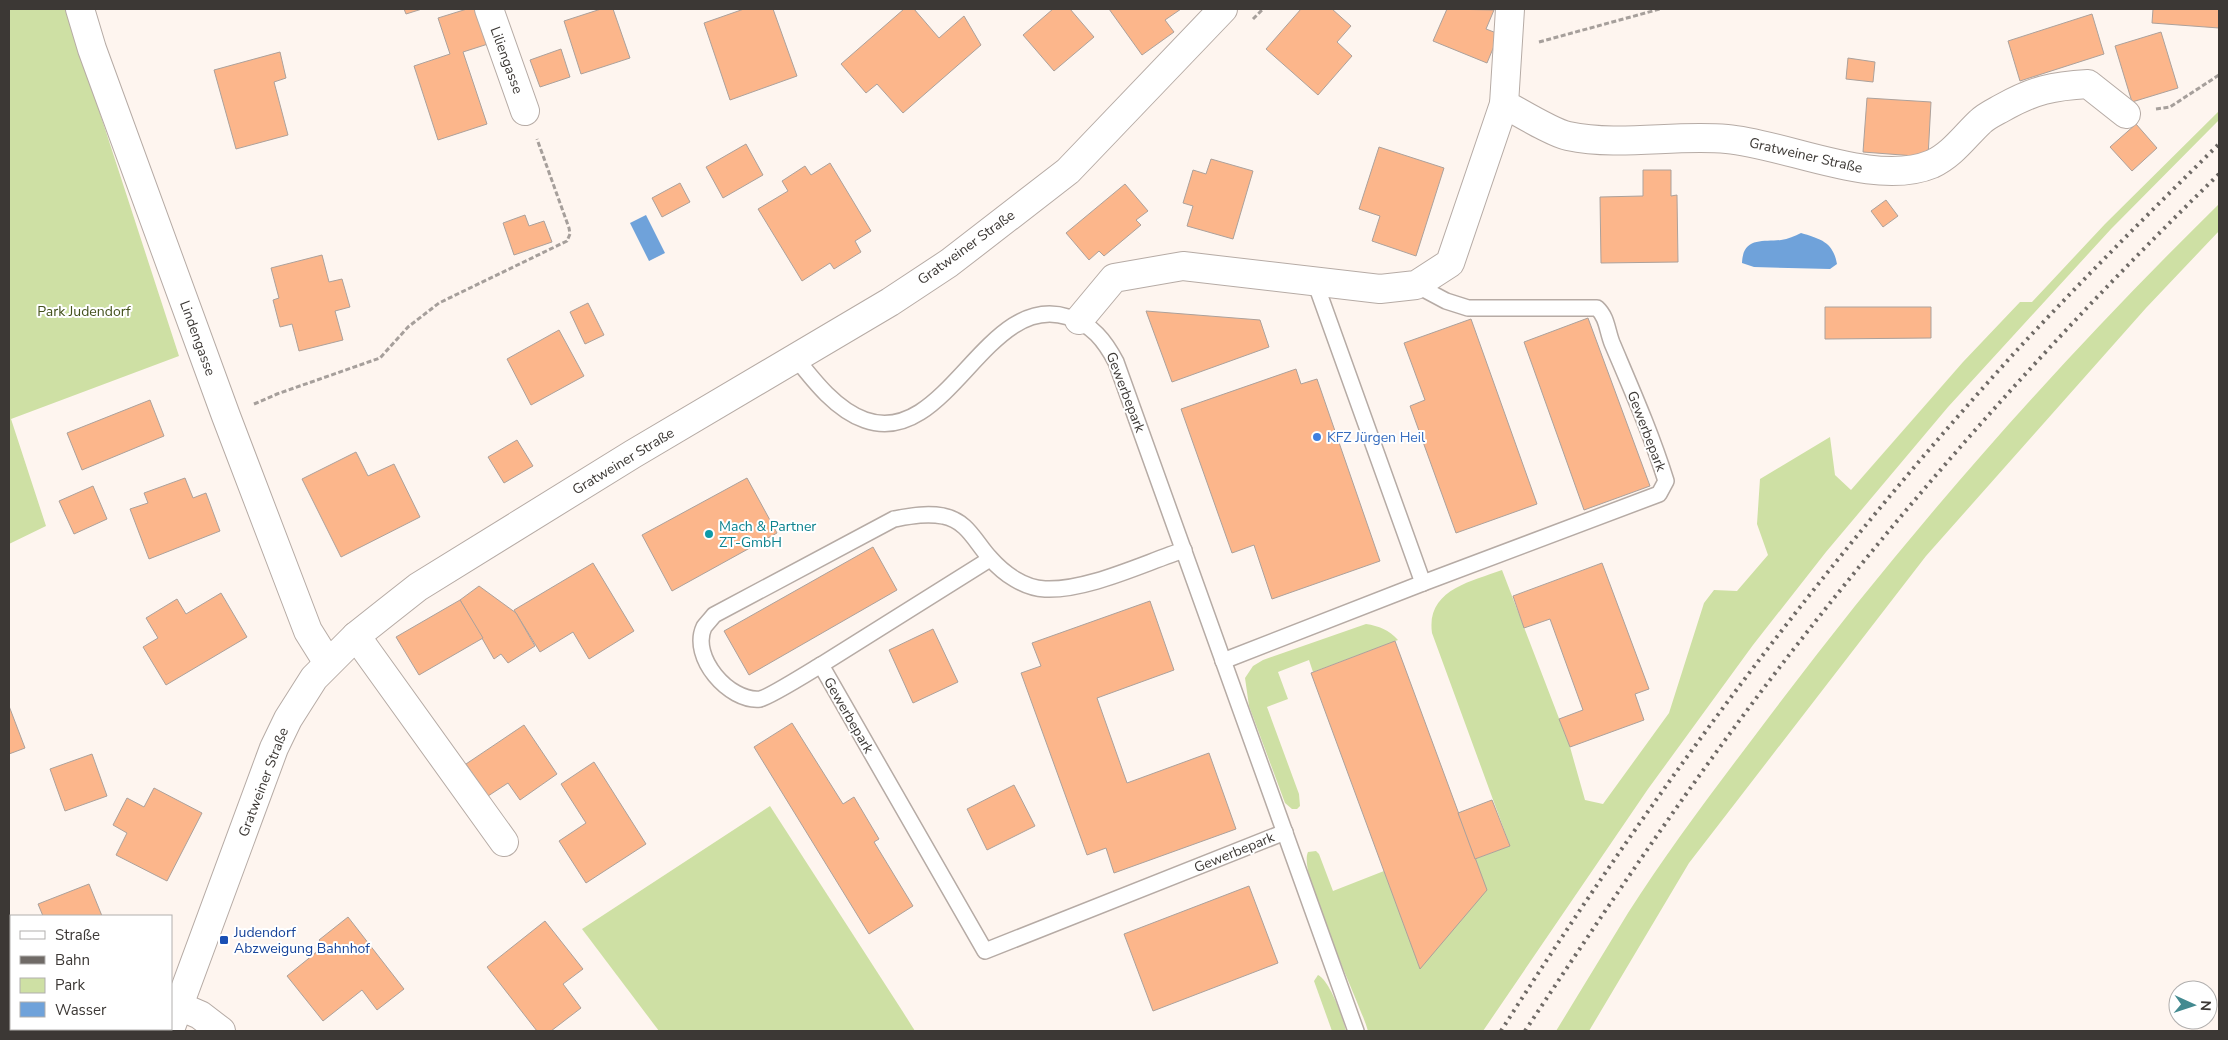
<svg xmlns="http://www.w3.org/2000/svg" width="2228" height="1040" font-family="'Nunito Sans',sans-serif">
<rect width="100%" height="100%" fill="#fef5ef"/>
<g fill="#cee0a4">
<polygon points="9,9 66,9 179,356 11,419 46,526 9,544"/>
<path d="M2219,111V120L2111,229L1948,407L1826,552L1753,645L1648,789L1483,1031H1368C1359,999 1297,874 1308,852L1316,851L1319,854L1333,891L1384,871L1420,968L1475,859L1510,846L1432,633C1426,590 1470,582 1502,570L1570,747L1585,800L1603,804L1669,713L1704,603L1714,590L1737,591L1768,555L1757,524L1760,479L1830,437L1835,475L1851,490L1963,362L2020,302H2032L2105,224Z"/>
<path d="M2219,204V231L2146,308L1926,556L1689,863L1589,1031H1556C1580,992 1604,952 1628,913C1672,844 1723,778 1772,713C1908,532 2058,362 2219,204Z"/>
<path d="M1366,624C1379,626 1389,630 1398,640L1313,672L1309,660L1278,672L1288,699L1267,707L1299,794L1300,806L1297,809H1292L1285,803L1249,706L1245,678L1253,666L1263,660Z"/>
<polygon points="770,806 903,1012 915,1031 659,1031 582,929"/>
<path d="M1318,975C1330,981 1343,1018 1346,1031H1332L1314,981Z"/>
<polygon points="9,1002 11,1004 11,1029 45,1029 48,1031 9,1031"/>
</g>
<g fill="#6fa2da">
<polygon points="646,215 665,253 649,261 630,223"/>
<path d="M1801,233C1821,239 1833,242 1837,264L1830,269L1754,267L1742,263C1743,237 1762,242 1781,240C1788,239 1795,236 1801,233Z"/>
</g>
<g fill="#fcb68b" stroke="#aca19b">
<polygon points="404,9 422,9 406,14"/>
<polygon points="467,9 480,9 491,43 463,52 487,124 438,140 414,66 450,54 438,18"/>
<polygon points="601,9 613,9 630,58 581,74 564,21"/>
<polygon points="744,9 773,9 797,76 730,100 704,23"/>
<polygon points="904,9 914,9 939,38 964,16 981,45 903,113 877,84 866,93 841,64"/>
<polygon points="1053,9 1070,9 1094,37 1054,71 1023,35"/>
<polygon points="1109,9 1181,9 1165,20 1174,32 1142,55"/>
<polygon points="1301,9 1332,9 1351,26 1337,42 1352,56 1318,95 1266,49"/>
<polygon points="1447,9 1494,10 1486,29 1499,34 1487,63 1433,41"/>
<polygon points="2153,9 2219,9 2219,28 2152,23"/>
<polygon points="2092,14 2104,54 2020,81 2008,41"/>
<polygon points="2161,32 2178,88 2132,102 2115,46"/>
<polygon points="561,49 570,77 540,87 530,60"/>
<polygon points="280,52 286,78 274,82 288,135 236,149 214,70"/>
<polygon points="1848,58 1875,62 1873,82 1846,79"/>
<polygon points="1867,98 1931,102 1928,157 1863,152"/>
<polygon points="2136,124 2157,148 2132,171 2110,147"/>
<polygon points="746,144 763,175 723,198 706,167"/>
<polygon points="1379,147 1444,168 1416,256 1372,241 1380,216 1359,209"/>
<polygon points="1211,159 1253,171 1233,239 1187,226 1193,206 1183,203 1193,170 1206,174"/>
<polygon points="830,163 871,231 855,241 861,252 834,269 830,263 802,281 758,209 788,191 782,181 805,166 811,175"/>
<polygon points="1643,170 1671,170 1671,196 1677,195 1678,262 1601,263 1600,197 1643,196"/>
<polygon points="680,183 690,202 662,217 652,198"/>
<polygon points="1125,184 1148,211 1136,220 1141,225 1104,256 1099,251 1089,260 1066,233"/>
<polygon points="1886,200 1898,216 1883,227 1871,211"/>
<polygon points="525,215 529,226 544,221 552,242 514,255 503,223"/>
<polygon points="322,255 329,282 342,279 350,307 335,311 343,340 299,351 292,324 280,327 273,300 279,298 271,268"/>
<polygon points="588,303 604,335 585,344 570,312"/>
<polygon points="1825,307 1931,307 1931,338 1825,339"/>
<polygon points="1146,311 1260,320 1269,347 1172,382"/>
<polygon points="1588,318 1650,486 1584,510 1524,342"/>
<polygon points="1471,319 1537,504 1456,533 1410,406 1425,400 1404,343"/>
<polygon points="559,330 584,376 531,405 507,359"/>
<polygon points="1296,369 1301,384 1317,379 1380,561 1272,599 1254,545 1232,553 1181,409"/>
<polygon points="150,400 164,436 82,470 67,433"/>
<polygon points="517,440 533,466 504,483 488,457"/>
<polygon points="356,452 368,476 394,464 420,517 341,557 302,479"/>
<polygon points="185,478 193,498 206,493 220,531 149,559 130,509 148,503 144,493"/>
<polygon points="747,478 777,533 672,591 642,535"/>
<polygon points="93,486 107,519 74,534 59,501"/>
<polygon points="873,547 897,590 749,675 724,631"/>
<polygon points="593,563 634,631 589,659 573,632 540,652 514,610"/>
<polygon points="1602,563 1649,689 1635,694 1644,720 1570,747 1559,719 1583,710 1550,619 1524,628 1513,596"/>
<polygon points="479,586 516,613 535,646 508,663 501,654 494,659 460,600"/>
<polygon points="221,593 247,637 166,685 143,647 158,638 146,618 177,599 186,614"/>
<polygon points="460,600 483,638 419,675 396,637"/>
<polygon points="1150,601 1174,670 1097,698 1127,783 1209,753 1236,829 1114,873 1106,848 1087,855 1021,673 1041,666 1032,643"/>
<polygon points="933,629 958,682 913,703 889,650"/>
<polygon points="1395,641 1487,890 1420,969 1311,673"/>
<polygon points="9,706 25,748 9,754"/>
<polygon points="792,723 843,804 854,797 879,839 874,842 913,906 869,934 754,747"/>
<polygon points="524,725 557,774 520,800 508,783 488,796 466,764"/>
<polygon points="92,754 107,796 65,811 50,769"/>
<polygon points="594,762 646,844 586,883 559,841 586,823 561,784"/>
<polygon points="1014,785 1035,826 987,850 967,809"/>
<polygon points="154,788 202,813 167,881 116,855 127,833 113,825 127,798 144,807"/>
<polygon points="1492,800 1510,846 1475,859 1458,813"/>
<polygon points="89,884 102,916 43,916 38,904"/>
<polygon points="1249,886 1278,963 1153,1011 1124,934"/>
<polygon points="348,917 404,989 377,1010 362,990 323,1021 287,976 324,946 319,940"/>
<polygon points="545,921 583,969 563,984 581,1008 551,1031 537,1031 487,967"/>
<polygon points="86,1029 112,1029 106,1031 87,1031"/>
</g>
<g fill="none" stroke-linecap="round" stroke-linejoin="round">
<g stroke="#b6aba5" stroke-width="18">
<g id="service">
<path d="M1416,285L1446,301L1468,308H1597C1607,317 1607,330 1612,343C1631,388 1651,433 1666,481L1659,494L1423,583"/>
<path d="M795,357C813,380 836,410 865,420C947,449 986,290 1068,317C1092,324 1105,341 1116,362L1356,1031"/>
<path d="M1184,550C1144,563 1087,591 1045,589C1024,588 1004,574 990,558C975,542 968,521 943,516C926,513 911,516 894,519L714,615C711,619 707,623 704,627C690,657 729,702 760,699C768,698 811,671 821,665L985,951L1285,832"/>
<polyline points="1223,661 1423,583 1315,282"/>
<polyline points="821,665 990,559"/>
</g>
</g>
<g stroke="#b6aba5" stroke-width="30">
<g id="minor">
<polyline points="80,9 92,49 226,416 308,631 328,663"/>
<polyline points="489,9 525,111"/>
<path d="M1510,9L1504,104C1519,112 1553,133 1568,136C1620,147 1675,134 1727,139C1786,144 1875,188 1932,164C1952,155 1965,136 1980,122C1986,116 1995,112 2002,108C2034,90 2053,86 2088,84L2126,114"/>
<polyline points="1079,320 1114,278 1183,266 1380,289 1416,285 1450,263 1504,104"/>
<polyline points="356,636 504,842"/>
<polyline points="9,994 11,995"/>
<polyline points="179,1006 200,1015 221,1031"/>
<polyline points="61,1029 65,1031"/>
</g>
</g>
<g stroke="#b6aba5" stroke-width="30">
<polyline id="secondary" points="171,1027 274,748 288,719 314,678 356,636 385,613 418,587 633,454 890,302 949,263 1068,171 1223,9"/>
</g>
<g stroke="#a69f9b" stroke-width="3" stroke-dasharray="5 2.5" stroke-linecap="butt">
<polyline points="1253,19 1263,9"/>
<polyline points="1539,42 1660,9"/>
<polyline points="2156,109 2170,107 2219,75"/>
<polyline points="254,404 277,394 380,358 408,327 439,303 567,241 570,234 569,228 537,139"/>
</g>
<use href="#service" stroke="#fff" stroke-width="15"/>
<use href="#minor" stroke="#fff" stroke-width="28"/>
<use href="#secondary" stroke="#fff" stroke-width="28"/>
<g stroke="#6f6a66" stroke-width="4" stroke-dasharray="2.5 5" stroke-linecap="butt">
<path d="M1501,1031C1654,790 1826,560 2018,349C2083,279 2151,211 2219,144"/>
<path d="M1525,1031C1613,898 1702,766 1800,641C1929,476 2069,320 2219,174"/>
</g>
</g>
<circle fill="#3f7fe0" stroke="#fff" stroke-width="2" cx="1317" cy="437" r="5"/>
<circle fill="#0f9aa8" stroke="#fff" stroke-width="2" cx="709" cy="534" r="5"/>
<rect fill="#1a4fb4" stroke="#fff" stroke-width="2" x="219" y="935" width="10" height="10" rx="2.5"/>
<g text-anchor="middle" stroke-width="4" stroke-linejoin="round" paint-order="stroke">
<g font-size="14" fill="#3c3835" stroke="#fff">
<text transform="translate(507 60) rotate(70)" y="5">Liliengasse</text>
<text transform="translate(1806 155) rotate(13)" y="5">Gratweiner Straße</text>
<text transform="translate(966 247) rotate(-36)" y="5">Gratweiner Straße</text>
<text transform="translate(198 338) rotate(70)" y="5">Lindengasse</text>
<text transform="translate(1126 392) rotate(69)" y="5">Gewerbepark</text>
<text transform="translate(1647 431) rotate(69)" y="5">Gewerbepark</text>
<text transform="translate(623 461) rotate(-31)" y="5">Gratweiner Straße</text>
<text transform="translate(849 715) rotate(60)" y="5">Gewerbepark</text>
<text transform="translate(263 782) rotate(-69)" y="5">Gratweiner Straße</text>
<text transform="translate(1234 852) rotate(-22)" y="5">Gewerbepark</text>
</g>
<g font-size="14" fill="#44521d" stroke="#fff">
<text x="84" y="316">Park Judendorf</text>
</g>
<g font-size="14" fill="#366cbe" stroke="#fff" text-anchor="start">
<text x="1327" y="442">KFZ Jürgen Heil</text>
</g>
<g font-size="14" fill="#0d838f" stroke="#fff" text-anchor="start">
<text x="719" y="531">Mach &amp; Partner<tspan x="719" dy="16">ZT-GmbH</tspan></text>
</g>
<g font-size="14" fill="#164399" stroke="#fff" text-anchor="start">
<text x="234" y="937">Judendorf<tspan x="234" dy="16">Abzweigung Bahnhof</tspan></text>
</g>
</g>
<rect width="2228" height="1040" fill="none" stroke="#3c3835" stroke-width="20"/>
<rect x="10" y="915" width="162" height="115" fill="#ffffff" stroke="#b1afae"/>
<rect x="20" y="931" width="25" height="8" fill="#ffffff" stroke="#b1afae"/>
<text x="55" y="940" font-size="15" fill="#3c3835">Straße</text>
<rect x="20" y="956" width="25" height="8" fill="#6f6a66" stroke="#b1afae"/>
<text x="55" y="965" font-size="15" fill="#3c3835">Bahn</text>
<rect x="20" y="978" width="25" height="15" fill="#cee0a4" stroke="#b1afae"/>
<text x="55" y="990" font-size="15" fill="#3c3835">Park</text>
<rect x="20" y="1002" width="25" height="15" fill="#6fa2da" stroke="#b1afae"/>
<text x="55" y="1015" font-size="15" fill="#3c3835">Wasser</text>
<g transform="translate(2193 1005) rotate(93)"><circle r="24" fill="#ffffff" stroke="#b1afae"/>
<path d="M0-4L9 19L0 12L-9 19Z" fill="#438a90"/>
<text y="-8" font-size="14" font-weight="bold" text-anchor="middle" fill="#3c3835">N</text>
</g>
</svg>
